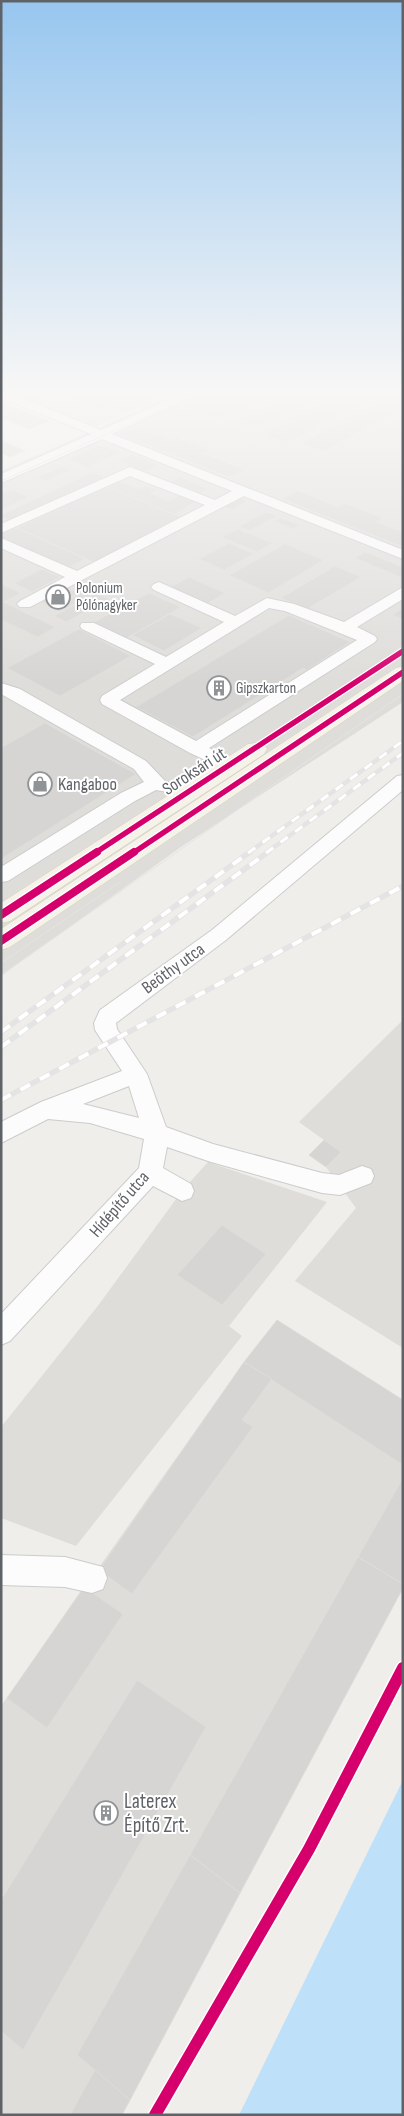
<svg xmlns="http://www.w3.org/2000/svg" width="404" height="2116" font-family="'Sofia Sans Condensed',sans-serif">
<rect width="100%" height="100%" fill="#efeeea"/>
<g fill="#dfddda">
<polygon points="187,389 403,389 403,702 181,847 1,976 1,471"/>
<polygon points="403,1020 403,1348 295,1281 356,1208 326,1167 309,1155 324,1140 299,1122"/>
<polygon points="208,1162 327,1202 229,1326 242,1336 76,1546 1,1518 1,1427 97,1307 182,1191"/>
<polygon points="277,1320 403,1400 403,1588 122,2115 1,2115 1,1706 244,1362"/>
</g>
<polygon fill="#e2e0da" points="3,389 180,389 94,427"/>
<polygon fill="#bfe0f9" points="403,1780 403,2115 239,2115"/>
<g fill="#d6d5d3" stroke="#deddd9">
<polygon points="33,389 92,389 114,398 103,402 108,404 100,408 63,394 55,398"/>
<polygon points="220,389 286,389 221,419 184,406"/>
<polygon points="305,389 337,389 255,429 236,422"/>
<polygon points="355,389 393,389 286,443 263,434"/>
<polygon points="403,391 403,410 323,451 301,443"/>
<polygon points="1,401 7,404 5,405 27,412 25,413 49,421 29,429 1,418"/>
<polygon points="136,427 171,440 177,437 210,450 203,453 245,470 229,477 120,434"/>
<polygon points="1,440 25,451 10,457 1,453"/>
<polygon points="100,445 120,453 87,467 68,459"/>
<polygon points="132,454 159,465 145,472 118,461"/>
<polygon points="62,466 71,470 45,481 37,478"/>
<polygon points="93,472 105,477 11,521 1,516 1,515"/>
<polygon points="180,477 209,489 200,493 171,482"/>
<polygon points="117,480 140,489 146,486 156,490 150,493 169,501 180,495 196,501 174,515 105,486"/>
<polygon points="105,486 183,518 96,563 17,528"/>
<polygon points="11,489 29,497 1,510 1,494"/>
<polygon points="298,491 338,507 345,503 383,518 376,522 403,532 403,547 282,499"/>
<polygon points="239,498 247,501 233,510 222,506"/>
<polygon points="266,512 277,516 249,531 239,526"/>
<polygon points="280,518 300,525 293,529 274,521"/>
<polygon points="17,528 86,559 67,568 1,537 1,534"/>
<polygon points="238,529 273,543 257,552 221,537"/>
<polygon points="229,543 254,554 224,570 199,559"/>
<polygon points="285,544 324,560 268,593 229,575"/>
<polygon points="365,552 403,567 403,578 355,558"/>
<polygon points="335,566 361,577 307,609 281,598"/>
<polygon points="42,569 60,577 32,592 14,583"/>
<polygon points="189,577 225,593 205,605 169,588"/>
<polygon points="1,584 21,593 1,603"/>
<polygon points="65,587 78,593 51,607 38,601"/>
<polygon points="88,589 96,593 59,612 51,608"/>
<polygon points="96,593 109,599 66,622 54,616"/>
<polygon points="149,593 181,607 125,639 92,623"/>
<polygon points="3,602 55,627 38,637 1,620 1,603"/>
<polygon points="403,608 403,619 392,615"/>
<polygon points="170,614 202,628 164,651 132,635"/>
<polygon points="289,615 350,642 307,670 303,668 193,737 136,707"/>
<polygon points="79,629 131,656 60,696 7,668"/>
<polygon points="45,723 136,774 1,859 1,748"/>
<polygon points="324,1140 341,1152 326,1167 309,1155"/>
<polygon points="222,1225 266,1254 222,1305 177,1275"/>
<polygon points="277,1320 403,1400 403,1465 244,1362"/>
<polygon points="244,1362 272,1379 242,1420 253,1427 132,1594 99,1570"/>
<polygon points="403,1478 403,1584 358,1557"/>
<polygon points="358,1557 403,1584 403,1588 240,1893 190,1855"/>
<polygon points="84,1587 123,1614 47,1728 7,1698"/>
<polygon points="137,1680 206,1727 23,2050 1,2031 1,1900"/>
<polygon points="190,1855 240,1893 130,2100 77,2055"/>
<polygon points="95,2070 130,2100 122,2115 70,2115"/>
</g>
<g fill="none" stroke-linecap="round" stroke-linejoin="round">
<g stroke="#cbcccc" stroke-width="2">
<g id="minor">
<polygon points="192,389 209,389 112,434 403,550 403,559 244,496 30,607 20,607 17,604 20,601 65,577 1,548 1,538 77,571 205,505 130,476 1,533 1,524 130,467 215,500 232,491 102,439 1,483 1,474 91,434 1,398 1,390 101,430"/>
<path d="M159,582L235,616L267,598L294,604L344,622L403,587V599L357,627L375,636L377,639L375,642L209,748L235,762L238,766L235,770L229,771L190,753L102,704L100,700L102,696L155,664L82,629L80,626L82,623H94L166,657L224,622L154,590L151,587L154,584ZM269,608L285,611L357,640L196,741L120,700Z"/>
<polygon points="1,683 20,689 146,761 165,781 171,783 199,780 205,782 208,786 205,790 179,794 156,790 135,801 8,881 1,882 1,867 121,793 144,782 134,769 1,694"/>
<path d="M403,775V790L226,940L116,1023L117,1029L147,1074L166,1127L213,1144L322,1173L339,1175L362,1166L371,1169L374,1176L371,1183L340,1195L322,1193L211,1162L167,1147L163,1168L191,1184L194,1191L191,1198L182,1201L153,1186L10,1341L1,1345V1314L139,1168L144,1139L90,1123L48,1119L1,1143V1122L41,1102L122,1071L95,1030L94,1023L100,1010L212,930L397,776ZM129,1086L139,1118L83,1104Z"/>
<polygon points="1,1555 65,1557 103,1567 107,1578 103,1589 92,1593 65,1587 1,1585"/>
</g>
</g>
<g stroke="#d7ceb8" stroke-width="1">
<g id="major">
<polygon points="403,666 403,681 10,947 1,950 1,929 396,668"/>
<polygon points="256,743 264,744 267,749 264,754 10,921 1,923 1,903 248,744"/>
</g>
</g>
<polyline stroke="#cacfcc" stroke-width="5" stroke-dasharray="8 4" stroke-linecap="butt" points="155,2115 309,1849 403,1668"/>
<use href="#minor" fill="#fdfcfc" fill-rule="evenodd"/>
<use href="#major" fill="#f4f2e9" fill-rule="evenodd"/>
<g stroke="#e4e4e4" stroke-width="1">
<polyline points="1,481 209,389"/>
<polyline points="1,963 120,882"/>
<polyline points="1,975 403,694"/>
</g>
<g stroke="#e4e4e4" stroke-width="4.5">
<g id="rail-far1">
<polyline points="248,853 403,741"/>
<polyline points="266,853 403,753"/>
</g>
</g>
<g stroke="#e4e4e4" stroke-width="5.5">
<g id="rail">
<polyline points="1,1032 250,852"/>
<polyline points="1,1047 268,852"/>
<polyline points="1,1100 403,886"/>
</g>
</g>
<use href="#rail-far1" stroke="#fff" stroke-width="3" stroke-dasharray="9" stroke-linecap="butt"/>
<use href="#rail" stroke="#fff" stroke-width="4" stroke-dasharray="11" stroke-linecap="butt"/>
<g stroke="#fff" stroke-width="8">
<g id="cycleway-far2">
<polyline points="95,853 403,651"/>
<polyline points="133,853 403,672"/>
</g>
</g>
<g stroke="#fff" stroke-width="11">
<g id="cycleway-far1">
<polyline points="1,915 97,852"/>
<polyline points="1,941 134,852"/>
</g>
</g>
<g stroke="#fff" stroke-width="15">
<polyline id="cycleway" points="155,2115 309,1849 403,1668"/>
</g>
<use href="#cycleway-far2" stroke="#d6006c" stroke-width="5.5"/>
<use href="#cycleway-far1" stroke="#d6006c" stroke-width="8"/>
<use href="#cycleway" stroke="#d6006c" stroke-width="12"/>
</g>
<linearGradient id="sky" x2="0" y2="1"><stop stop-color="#97c6ef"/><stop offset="0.57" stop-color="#f8f7f6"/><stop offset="1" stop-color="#f8f7f6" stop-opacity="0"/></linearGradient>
<rect width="404" height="686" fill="url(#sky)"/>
<defs>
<g id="shop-ring" transform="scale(1.25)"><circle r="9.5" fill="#fff" stroke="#919496" stroke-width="1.5"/><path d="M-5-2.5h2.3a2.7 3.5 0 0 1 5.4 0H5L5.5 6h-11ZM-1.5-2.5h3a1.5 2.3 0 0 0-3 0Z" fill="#919496"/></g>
<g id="building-ring" transform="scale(1.25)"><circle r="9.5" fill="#fff" stroke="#919496" stroke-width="1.5"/><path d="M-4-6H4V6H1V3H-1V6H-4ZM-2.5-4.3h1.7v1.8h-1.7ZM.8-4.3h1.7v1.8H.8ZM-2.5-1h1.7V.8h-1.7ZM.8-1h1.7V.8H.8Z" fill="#919496"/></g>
</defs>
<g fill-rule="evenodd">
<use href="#shop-ring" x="58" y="597"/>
<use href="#building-ring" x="219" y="688"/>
<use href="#shop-ring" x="40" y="784"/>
<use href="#building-ring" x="106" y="1813"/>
</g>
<g text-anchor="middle" stroke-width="4" stroke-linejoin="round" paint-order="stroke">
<g font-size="15" fill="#5f6368" stroke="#fff" text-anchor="start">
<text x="76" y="593">Polonium<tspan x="76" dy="17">Pólónagyker</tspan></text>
<text x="236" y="693">Gipszkarton</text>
</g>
<g font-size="18" fill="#5f6368" stroke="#fff">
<text transform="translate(194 771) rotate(-33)" y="6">Soroksári út</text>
<text transform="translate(173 968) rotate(-36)" y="6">Beöthy utca</text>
<text transform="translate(119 1204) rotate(-49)" y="6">Hídépítő utca</text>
</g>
<g font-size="18" fill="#5f6368" stroke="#fff" text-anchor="start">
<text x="58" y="790">Kangaboo</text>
</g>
<g font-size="21" fill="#5f6368" stroke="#fff" text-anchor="start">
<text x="124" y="1808">Laterex<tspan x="124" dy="24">Építő Zrt.</tspan></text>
</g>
</g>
<rect width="404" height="2116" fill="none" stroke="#5f6368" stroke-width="5"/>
</svg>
